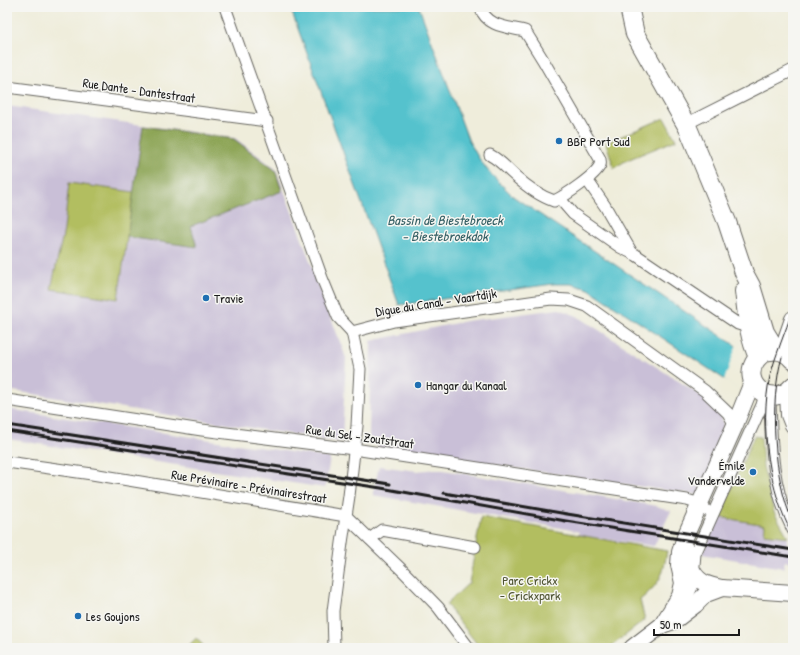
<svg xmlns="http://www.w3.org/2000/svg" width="800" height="655" font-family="'Patrick Hand',sans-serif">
<rect width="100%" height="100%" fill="#f6f6f2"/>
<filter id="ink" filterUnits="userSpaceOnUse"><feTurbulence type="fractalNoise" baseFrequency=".025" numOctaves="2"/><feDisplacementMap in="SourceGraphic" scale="8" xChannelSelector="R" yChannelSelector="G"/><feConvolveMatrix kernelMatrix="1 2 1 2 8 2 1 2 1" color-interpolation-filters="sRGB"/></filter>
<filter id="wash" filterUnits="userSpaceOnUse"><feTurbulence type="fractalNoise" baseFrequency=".012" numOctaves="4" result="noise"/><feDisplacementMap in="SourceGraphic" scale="16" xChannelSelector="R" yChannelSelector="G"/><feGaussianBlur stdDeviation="0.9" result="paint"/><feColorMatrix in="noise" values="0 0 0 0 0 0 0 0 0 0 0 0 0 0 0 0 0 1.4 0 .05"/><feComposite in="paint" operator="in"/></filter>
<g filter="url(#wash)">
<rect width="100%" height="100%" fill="#efeddb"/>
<g fill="#c9bfd7">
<polygon points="7,106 235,138 276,169 346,358 342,442 7,390"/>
<polygon points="559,309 577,316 719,407 726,435 699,495 380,448 369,437 371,341 466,321"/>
<polygon points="7,409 330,458 325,488 7,439"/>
<polygon points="379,466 417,471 437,469 657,506 671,511 654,546 578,535 579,532 567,529 373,495"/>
<polygon points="719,517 765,525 764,534 788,537 786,546 792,548 793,563 785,561 783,568 702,554"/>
</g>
<g fill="#b2be60" stroke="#676d3e">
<polygon points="664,118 676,140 627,160 614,168 606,143"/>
<polygon points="69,183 134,192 118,299 51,289 64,230"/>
<polygon points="754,436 761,437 763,466 774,512 788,537 764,534 765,525 719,517"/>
<path d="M481,517L667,551C663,577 660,583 640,600L645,620L609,648H480L446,604L469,583Z"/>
<polygon points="196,638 206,648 186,648"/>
</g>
<polygon fill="#8da556" stroke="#546039" points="143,126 234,139 275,170 282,191 191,226 197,247 127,237"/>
<polygon fill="#55c2cd" stroke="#386f74" points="290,7 419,7 468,139 478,157 489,172 514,197 793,384 793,426 724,379 589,289 571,284 553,284 399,305"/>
<polygon fill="#efeddb" points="737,344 793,382 793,427 724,380"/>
</g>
<g filter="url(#ink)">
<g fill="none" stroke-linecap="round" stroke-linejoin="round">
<g stroke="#66655f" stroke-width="13">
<g id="street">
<polyline points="225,7 322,278 338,317 352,332 394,321 551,299 569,300 587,306 705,391 728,413 735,425"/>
<path d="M480,7C487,27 507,27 525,31L543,60L600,159C600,161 601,163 600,165C595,176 565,196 554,201C539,196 526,186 514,175C505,167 501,161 490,155"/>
<polyline points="7,87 267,121"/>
<polyline points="686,124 793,70"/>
<polyline points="587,180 605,206 632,253"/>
<polyline points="560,199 573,214 620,247 636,255 738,324 748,327"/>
<path d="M770,396C771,441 771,488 793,530"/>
<polyline points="7,400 202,430 354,449 687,500 700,504 706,510"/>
<polyline points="7,462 92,474 346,516 403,571 438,607 469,648"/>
<polyline points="370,539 382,530 475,547"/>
<polyline points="682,607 692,587 695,554 762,405 765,394"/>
<polyline points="334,648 333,611 342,543 349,496 357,426 360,369 352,332"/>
</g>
</g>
<g stroke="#66655f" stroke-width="18">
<g id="secondary">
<polyline points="782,351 793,319"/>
<polyline points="788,392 789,415 793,425"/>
<path d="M688,551C686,557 687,561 690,566C697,582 706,585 722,588L793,593"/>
<polyline points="662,625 674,621 695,605 706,594 722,588"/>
<polyline points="632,648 662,625 680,596 683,583 679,565 680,552 685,537 735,425 753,380"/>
</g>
</g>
<g stroke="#66655f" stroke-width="20">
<g id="primary">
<polyline points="629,7 635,34 688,128 727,222 744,273 751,286 765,332 776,350"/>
<path d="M744,291C747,314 748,336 758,357"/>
<path d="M793,360C787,353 780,349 771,351C765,351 760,355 756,360C739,384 773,410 793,386"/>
</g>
</g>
<use href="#street" stroke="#fff" stroke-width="11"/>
<use href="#secondary" stroke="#fff" stroke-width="16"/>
<use href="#primary" stroke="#fff" stroke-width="18"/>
<g stroke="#1c1c1c" stroke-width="1">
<path d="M793,310C785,332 776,354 770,376C759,427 769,491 793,536"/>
<path d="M782,357C769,402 773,480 793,522"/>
</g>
<g stroke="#1c1c1c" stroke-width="3">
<polyline points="7,425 390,484"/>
<polyline points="7,431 381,488 566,521 793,557"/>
<polyline points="444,493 567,514 793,550"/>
</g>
</g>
</g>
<g fill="#1f6fb2" stroke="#f6f6f2" stroke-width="1.5">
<circle cx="559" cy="141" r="4"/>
<circle cx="206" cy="298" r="4"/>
<circle cx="418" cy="385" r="4"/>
<circle cx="753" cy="472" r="4"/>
<circle cx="78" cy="616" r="4"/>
</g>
<g text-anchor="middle" stroke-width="3" stroke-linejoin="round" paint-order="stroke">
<g font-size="13" fill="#1c1c1c" stroke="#f6f6f2">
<text transform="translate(139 90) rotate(8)" y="5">Rue Dante - Dantestraat</text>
<text transform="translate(436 302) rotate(-9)" y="5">Digue du Canal - Vaartdijk</text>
<text transform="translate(360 436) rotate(8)" y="5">Rue du Sel - Zoutstraat</text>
<text transform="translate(249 486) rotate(9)" y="5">Rue Prévinaire - Prévinairestraat</text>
</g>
<g font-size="13" fill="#1c1c1c" stroke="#f6f6f2" text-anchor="start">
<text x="567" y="146">BBP Port Sud</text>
<text x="214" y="303">Travie</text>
<text x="426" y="390">Hangar du Kanaal</text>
<text x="745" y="470" text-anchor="end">Émile<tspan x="745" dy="15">Vandervelde</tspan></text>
<text x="86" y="621">Les Goujons</text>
</g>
<g font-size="13" fill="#505534" stroke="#f6f6f2">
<text x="530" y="585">Parc Crickx<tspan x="530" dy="15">- Crickxpark</tspan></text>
</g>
<g font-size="14" font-style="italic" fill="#335e63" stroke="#f6f6f2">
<text x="445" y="225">Bassin de Biestebroeck<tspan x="445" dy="16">- Biestebroekdok</tspan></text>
</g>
</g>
<rect width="800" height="655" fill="none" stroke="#f6f6f2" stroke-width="24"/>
<path d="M654 629v6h85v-6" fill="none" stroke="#1c1c1c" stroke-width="2"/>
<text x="660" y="629" font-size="12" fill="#1c1c1c" stroke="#f6f6f2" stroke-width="3" paint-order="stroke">50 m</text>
</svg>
